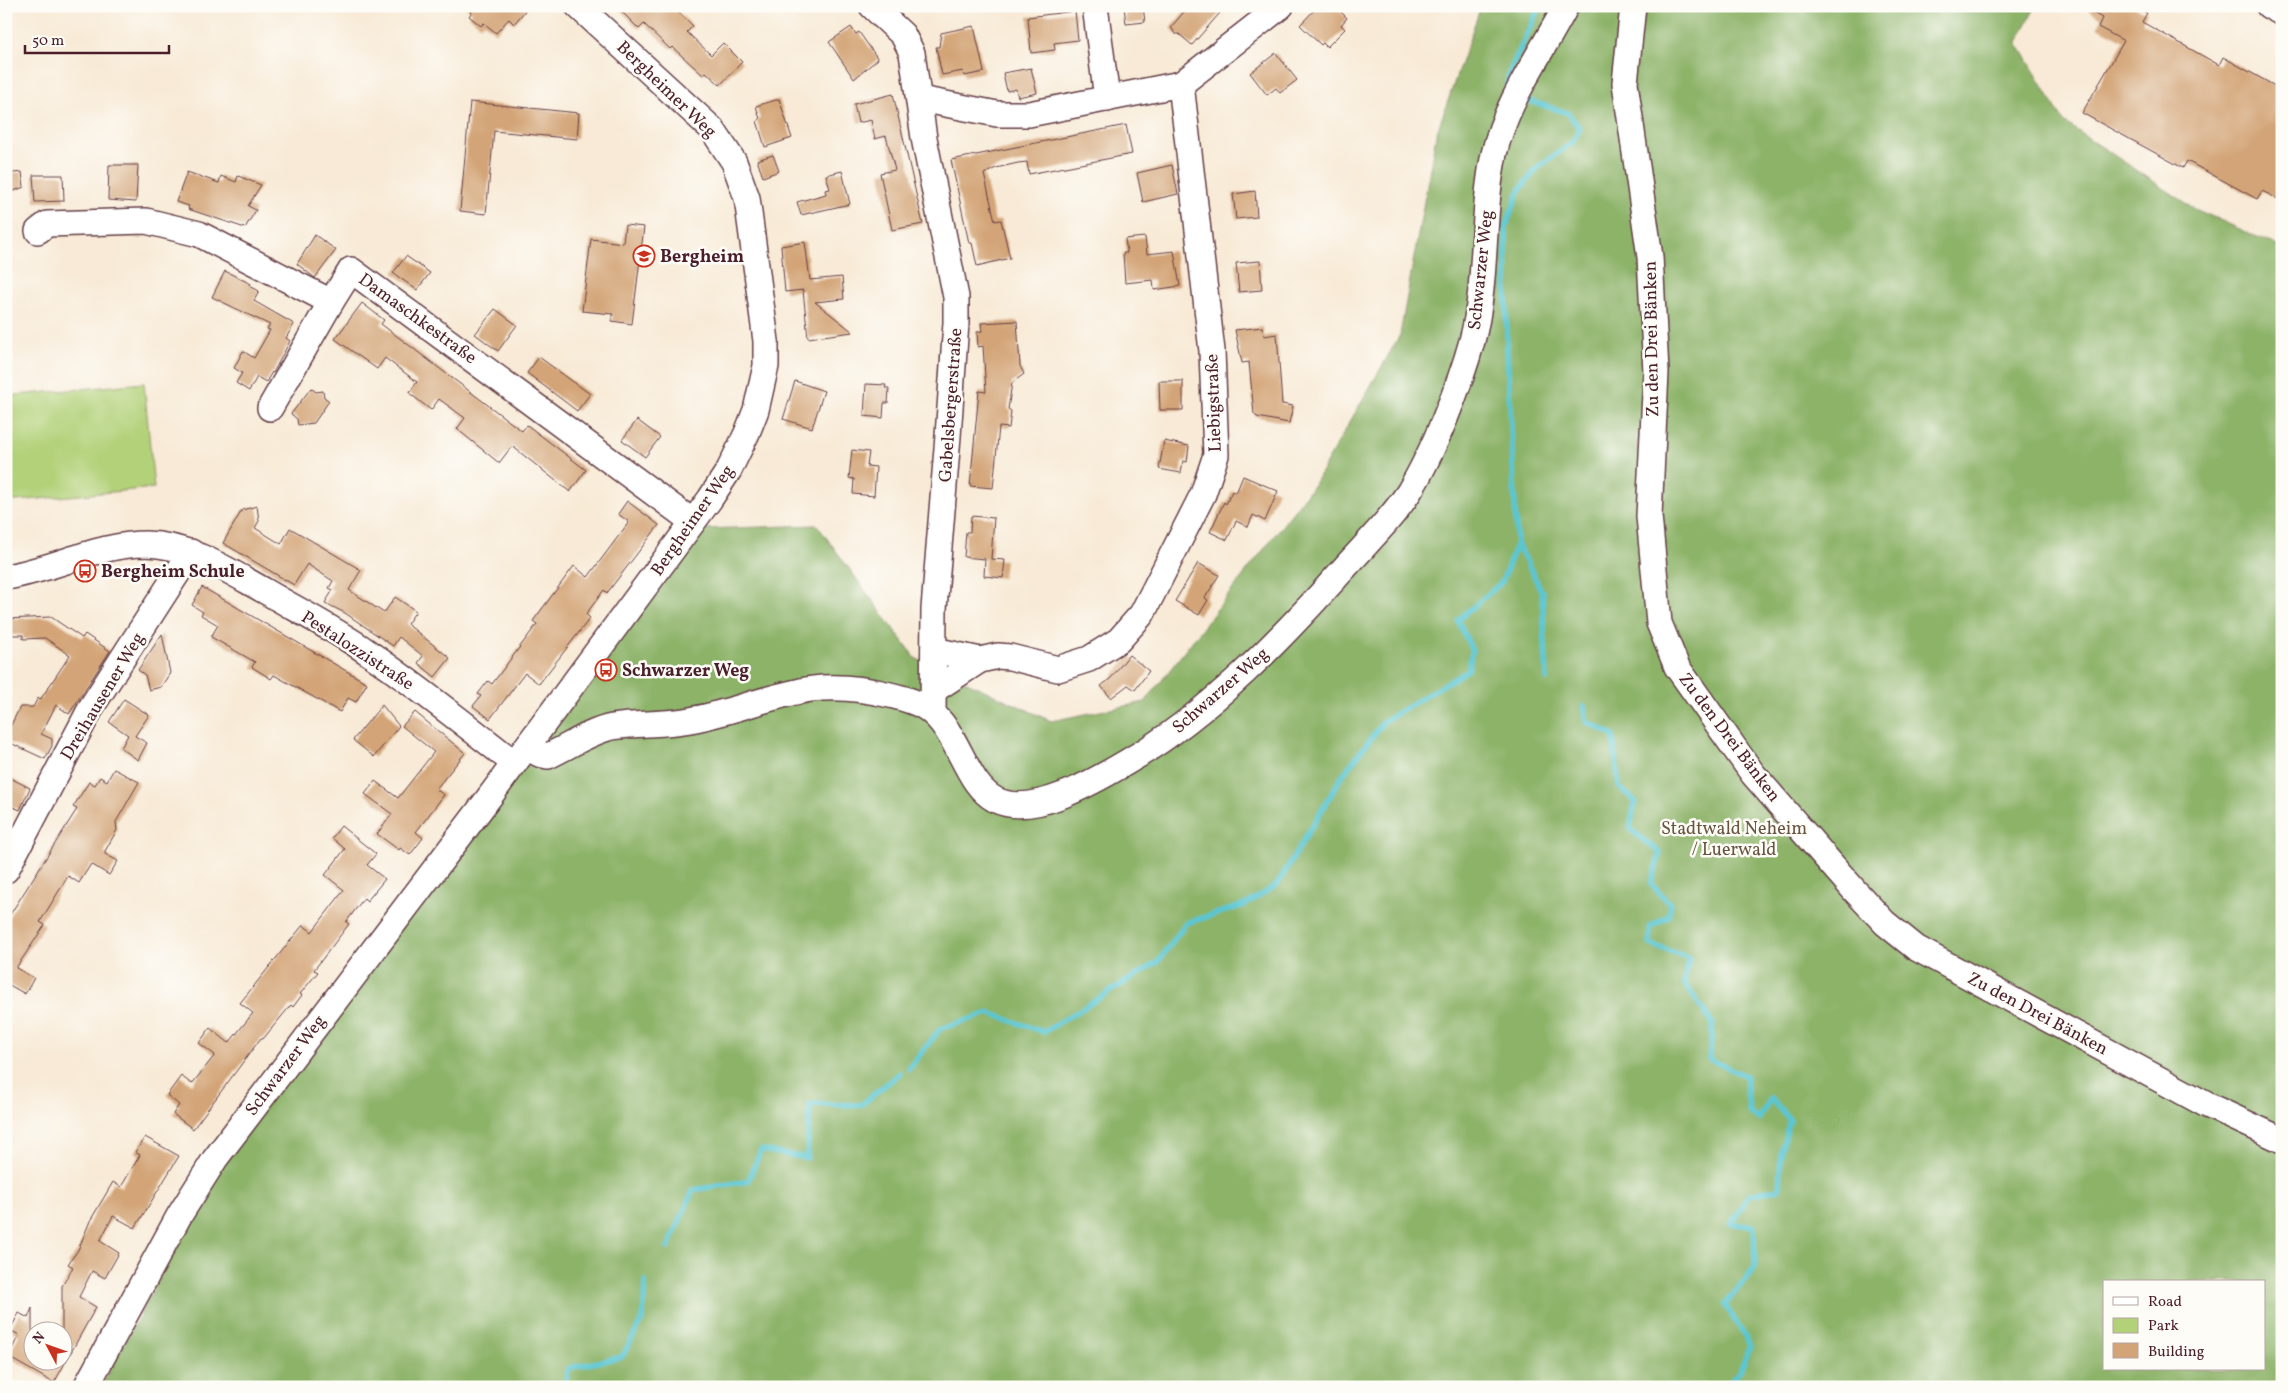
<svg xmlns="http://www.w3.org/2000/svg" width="2288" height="1393" font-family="Vollkorn,serif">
<rect width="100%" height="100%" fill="#fdfcf7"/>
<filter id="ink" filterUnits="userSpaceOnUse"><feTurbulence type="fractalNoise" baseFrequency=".02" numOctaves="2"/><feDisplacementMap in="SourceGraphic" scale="10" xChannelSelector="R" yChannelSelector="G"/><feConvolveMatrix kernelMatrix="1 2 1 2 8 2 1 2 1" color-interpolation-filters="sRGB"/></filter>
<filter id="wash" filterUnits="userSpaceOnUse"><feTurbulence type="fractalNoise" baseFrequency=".0096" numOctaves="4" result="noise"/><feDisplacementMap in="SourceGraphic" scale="20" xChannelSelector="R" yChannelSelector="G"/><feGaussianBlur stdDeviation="1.12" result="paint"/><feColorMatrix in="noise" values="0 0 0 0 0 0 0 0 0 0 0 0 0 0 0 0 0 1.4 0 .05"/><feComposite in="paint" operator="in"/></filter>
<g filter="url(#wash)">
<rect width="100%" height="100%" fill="#f8ead6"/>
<polygon fill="#b2d179" stroke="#7e7852" points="144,383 154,488 6,502 6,396"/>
<path fill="#8db369" stroke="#6c694a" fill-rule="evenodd" d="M1481,6H2036L2017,42L2064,122L2195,209L2282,248V1387H101L222,1163L439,873L704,529L817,525L915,658L1051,721L1145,702L1313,486L1400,335L1436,135ZM2104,1282H2264V1369H2104Z"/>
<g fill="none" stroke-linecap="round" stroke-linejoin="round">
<g stroke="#5ac6d2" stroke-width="5.5">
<polyline points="1507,86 1509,73 1540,6"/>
<polyline points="1517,543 1542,592 1547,679"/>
<polyline points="1584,706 1587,722 1613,735 1619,787 1635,801 1630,829 1660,853 1651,884 1670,904 1669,916 1650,927 1650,944 1689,958 1684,983 1713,1024 1709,1059 1746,1076 1749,1112 1759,1119 1771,1098 1790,1120 1781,1151 1779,1189 1749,1195 1731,1224 1754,1226 1755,1267 1725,1305 1751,1346 1739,1372 1727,1387"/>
<polyline points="909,1069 940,1029 989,1013 1044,1032 1158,962 1186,923 1245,905 1277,885 1342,776 1384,721 1468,670 1472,651 1458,620 1502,582 1517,543 1507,350 1506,226 1519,191 1538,167 1572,143 1580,129 1568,113 1523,99"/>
<polyline points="668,1248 693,1190 748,1181 761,1150 807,1158 810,1104 861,1105 900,1073"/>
<polyline points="564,1387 569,1368 622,1357 643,1318 645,1281"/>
</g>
</g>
<g id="blocks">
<g fill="#d3a477">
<polygon points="465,6 529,6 514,24 509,19 496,33 484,23 481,26 469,16 472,12"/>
<polygon points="616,6 672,6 693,26 687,32 711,55 723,43 742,62 720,85 706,72 703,75 672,47 670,49 644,24 639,29"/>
<polygon points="1124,6 1143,6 1145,22 1126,24"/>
<polygon points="1189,6 1226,6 1192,45 1179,34 1175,34 1171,27"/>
<polygon points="1318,6 1335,6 1347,18 1341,25 1345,29 1327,47 1323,43 1321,45 1300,25"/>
<polygon points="2081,6 2134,6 2147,13 2142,22 2219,65 2223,57 2282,90 2282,201 2262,191 2257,199 2187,161 2183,168 2082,113 2124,41 2098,27 2102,18"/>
<polygon points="1075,11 1078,40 1054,43 1055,50 1031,53 1028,17"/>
<polygon points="974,26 984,72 964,76 963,71 942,75 936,47 939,47 941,33"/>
<polygon points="851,27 856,34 859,32 878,59 854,79 829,42"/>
<polygon points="1276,53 1297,80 1280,93 1276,88 1267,95 1250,73"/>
<polygon points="1031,68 1037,93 1018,97 1016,89 1007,91 1003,73"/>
<polygon points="893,94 923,224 892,230 880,173 895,170 886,136 875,139 871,120 858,123 854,104"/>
<polygon points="779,99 792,138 765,147 757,121 760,119 756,106"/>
<polygon points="470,102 579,113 577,139 494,131 486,214 460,211"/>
<polygon points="1126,125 1132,154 1029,174 1027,162 1018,163 996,168 984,174 995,221 1001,220 1010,258 977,266 972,243 969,243 951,160"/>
<polygon points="773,155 779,171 763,177 757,160"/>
<polygon points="109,165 138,165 136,202 108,200"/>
<polygon points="1172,165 1178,194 1143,202 1137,173"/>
<polygon points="842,171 850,204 801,215 797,202 826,194 825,190 830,189 826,175"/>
<polygon points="22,172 24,187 6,194 6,174"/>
<polygon points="187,172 219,183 221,176 236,182 238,176 261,185 248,206 256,210 245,228 188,209 189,206 176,202"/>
<polygon points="33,175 63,175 64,201 35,202"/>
<polygon points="1255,191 1257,217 1236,219 1233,194"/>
<polygon points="625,225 644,227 632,324 612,321 613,314 582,311 591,239 623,243"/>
<polygon points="315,235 336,250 315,278 297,264"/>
<polygon points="1145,237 1147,254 1174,251 1180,286 1154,290 1153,280 1125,283 1123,253 1127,253 1125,239"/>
<polygon points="805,242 810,280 842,277 844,299 815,302 853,332 808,338 803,290 785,292 781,246"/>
<polygon points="406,256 430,273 417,290 393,273"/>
<polygon points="1260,261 1262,290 1239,292 1236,263"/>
<polygon points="225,271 251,284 250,286 259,291 254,301 294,324 286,338 290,341 273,373 272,372 266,382 257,377 249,391 236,383 242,373 234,368 243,351 254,358 270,330 267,329 270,325 212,297"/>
<polygon points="362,303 384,320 381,324 522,431 527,425 586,470 570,492 512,446 499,463 457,429 465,418 439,399 431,410 409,393 417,382 385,358 377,369 335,339"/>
<polygon points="495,309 517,325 498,351 475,334"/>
<polygon points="1017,321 1020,366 1024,374 1012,383 1008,409 1011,411 1009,428 999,427 993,488 970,486 979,391 986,392 983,346 978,347 977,332 982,331 981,323"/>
<polygon points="1263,327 1264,336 1277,334 1282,404 1293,406 1289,423 1257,417 1254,414 1249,362 1242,363 1235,330"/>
<polygon points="539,357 590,394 577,411 527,373"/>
<polygon points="795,381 824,391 812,428 783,419"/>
<polygon points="1159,381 1183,381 1183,410 1160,410"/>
<polygon points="866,384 886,385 885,388 889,388 888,403 884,403 883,418 864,416"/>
<polygon points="311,388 316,392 323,391 324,397 329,401 314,423 298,425 297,419 291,414"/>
<polygon points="637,420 660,437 645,457 622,440"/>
<polygon points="1164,441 1189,446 1187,462 1183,461 1181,473 1159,469"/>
<polygon points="852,450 869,452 867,466 876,467 874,496 853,494 854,479 849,478"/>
<polygon points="1243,476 1278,491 1265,521 1253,515 1248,527 1236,521 1227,540 1210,532 1224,502 1226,504 1232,491 1236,493"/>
<polygon points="627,501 659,525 607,593 604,590 586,614 590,618 539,684 525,673 490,719 473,706 481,696 478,694 488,681 492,684 537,624 533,621 574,566 588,577 629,522 618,514"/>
<polygon points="257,506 259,521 255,528 281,544 290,528 361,570 349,590 384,613 395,597 416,611 407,624 450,658 435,677 418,663 423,656 399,637 393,646 345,613 325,603 333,590 329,588 333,581 307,564 294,585 223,543 242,510"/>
<polygon points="971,516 994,518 991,559 1005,560 1003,578 984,576 985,559 964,557 966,532 970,532"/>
<polygon points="1198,563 1219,575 1205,598 1208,600 1199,615 1175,601"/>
<polygon points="202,587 367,683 356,702 348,698 340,712 274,675 271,679 252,667 255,662 211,637 218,625 201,615 203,612 192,605"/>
<polygon points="51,617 82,638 85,634 110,651 69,714 56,705 41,734 52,739 52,746 45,759 6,741 6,735 20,707 33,707 38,698 40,700 70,655 45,638 23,639 23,635 6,635 6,619"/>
<polygon points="162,634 170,673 161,687 149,690 145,675 138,670"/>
<polygon points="1129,655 1149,671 1135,690 1128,685 1111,698 1101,686 1111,678"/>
<polygon points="124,699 149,715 135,736 147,743 138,760 121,748 128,735 109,722"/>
<polygon points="382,705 399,726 374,757 353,740"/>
<polygon points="415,712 465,753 436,789 444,795 416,832 423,838 410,855 400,848 399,850 377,834 392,814 365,794 375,781 398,798 434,752 402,726"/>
<polygon points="114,769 139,782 116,822 117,830 105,851 105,854 118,861 109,875 91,864 79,883 68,876 40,922 45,925 16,968 34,978 25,994 6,983 6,921 77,809 73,807 89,782 95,785 100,777 107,781"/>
<polygon points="6,776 30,788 20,810 6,804"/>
<polygon points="341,826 376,854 367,865 385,879 367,901 364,898 346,922 349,924 314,970 318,972 300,994 302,995 293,1007 291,1005 263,1039 261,1038 193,1129 173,1114 179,1105 167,1095 181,1076 192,1084 215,1055 199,1043 210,1028 229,1043 253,1013 240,1003 303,925 312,932 344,890 325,875 345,849 332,838"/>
<polygon points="145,1137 179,1156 135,1228 113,1216 100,1241 119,1253 105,1278 92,1271 79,1297 96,1307 54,1383 8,1357 19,1335 10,1330 19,1313 28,1318 32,1308 32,1360 62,1360 62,1286 73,1267 68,1264 78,1250 90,1221 113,1182 121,1187 140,1155 135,1152"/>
</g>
</g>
</g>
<g filter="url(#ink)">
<use href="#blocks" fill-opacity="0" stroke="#643d45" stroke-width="1"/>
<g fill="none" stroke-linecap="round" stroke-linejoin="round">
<g stroke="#643d45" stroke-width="28">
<g id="minor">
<polyline points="872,6 903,35 912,53 924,138 956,297 956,323 948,436 934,609 933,713"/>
<polyline points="1095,6 1107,99"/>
<polyline points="1633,6 1625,83 1650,257 1656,372 1649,516 1659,623 1677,667 1753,774 1854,890 1885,923 1916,948 2207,1105 2282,1140"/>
<polyline points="2269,6 2282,13"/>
<polyline points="920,99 997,114 1029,114 1181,84 1281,6"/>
<polyline points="38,231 47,224 146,221 199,234 331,302 351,270 693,522"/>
<polyline points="270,408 331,302"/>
<path d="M6,577C53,570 98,544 146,544C190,545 227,570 265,591C299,611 334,629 366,651C417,686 466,725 514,763"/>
<polyline points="934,650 980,660 998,656 1010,657 1058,669 1089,659 1119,640 1142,614 1203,494 1216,455 1212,351 1181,84"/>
<polyline points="934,690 980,660"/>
<path d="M527,747L539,754L548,756C568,747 591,731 612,727C638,723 664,725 690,720C731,713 771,695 812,689C836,686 865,689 890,695C902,698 915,701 926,708C960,731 964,784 996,800C1033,818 1095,781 1127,762C1210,714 1285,635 1348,564C1369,541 1392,518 1409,492C1433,453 1460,385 1472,341C1488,280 1481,215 1494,154C1506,101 1541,54 1566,6"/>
<polyline points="6,870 92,706 191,552"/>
<polyline points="86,1387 179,1216 215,1159 485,803 710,499 729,470 747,433 756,410 766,366 766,341 747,198 734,162 712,129 578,6"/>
</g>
</g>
<use href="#minor" stroke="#fff" stroke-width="25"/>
</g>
</g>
<defs>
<g id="school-ring" transform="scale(1.125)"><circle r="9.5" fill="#fdfcf7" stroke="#c8321e" stroke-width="1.5"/><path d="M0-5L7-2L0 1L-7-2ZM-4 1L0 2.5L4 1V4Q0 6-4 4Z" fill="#c8321e"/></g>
<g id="bus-ring" transform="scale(1.125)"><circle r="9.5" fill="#fdfcf7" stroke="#c8321e" stroke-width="1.5"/><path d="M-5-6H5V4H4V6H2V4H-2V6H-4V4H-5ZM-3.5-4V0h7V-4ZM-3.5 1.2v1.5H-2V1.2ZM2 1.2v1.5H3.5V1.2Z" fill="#c8321e"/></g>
</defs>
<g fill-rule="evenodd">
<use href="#school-ring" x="644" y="256"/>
<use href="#bus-ring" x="85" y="571"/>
<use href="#bus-ring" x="606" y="670"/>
</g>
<g text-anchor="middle" stroke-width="5" stroke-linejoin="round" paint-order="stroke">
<g font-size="18" fill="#4a1f2b" stroke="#fdfcf7">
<text transform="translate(667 89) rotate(44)" y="6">Bergheimer Weg</text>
<text transform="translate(1480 270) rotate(-84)" y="6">Schwarzer Weg</text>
<text transform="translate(418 318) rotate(36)" y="6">Damaschkestraße</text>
<text transform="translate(1651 339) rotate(-91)" y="6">Zu den Drei Bänken</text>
<text transform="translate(1213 403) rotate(-92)" y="6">Liebigstraße</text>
<text transform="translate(950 405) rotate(-86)" y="6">Gabelsbergerstraße</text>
<text transform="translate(692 520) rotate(-55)" y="6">Bergheimer Weg</text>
<text transform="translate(358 650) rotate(33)" y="6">Pestalozzistraße</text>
<text transform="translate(1220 690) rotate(-41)" y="6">Schwarzer Weg</text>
<text transform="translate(102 696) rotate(-59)" y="6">Dreihausener Weg</text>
<text transform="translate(1730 737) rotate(53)" y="6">Zu den Drei Bänken</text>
<text transform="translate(2038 1013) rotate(28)" y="6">Zu den Drei Bänken</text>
<text transform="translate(285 1065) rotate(-53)" y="6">Schwarzer Weg</text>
</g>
<g font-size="18" font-weight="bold" fill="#4a1f2b" stroke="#fdfcf7" text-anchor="start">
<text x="660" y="262">Bergheim</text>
<text x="101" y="577">Bergheim Schule</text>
<text x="622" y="676">Schwarzer Weg</text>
</g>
<g font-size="18" fill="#695442" stroke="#fdfcf7">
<text x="1734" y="834">Stadtwald Neheim<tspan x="1734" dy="21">/ Luerwald</tspan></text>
</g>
</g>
<rect width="2288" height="1393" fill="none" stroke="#fdfcf7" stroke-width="25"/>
<rect x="2103" y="1280" width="162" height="90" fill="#fdfcf7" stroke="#b5a4a5"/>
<rect x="2113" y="1297" width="25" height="8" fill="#ffffff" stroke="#b5a4a5"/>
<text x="2148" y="1306" font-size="15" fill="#4a1f2b">Road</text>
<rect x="2113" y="1318" width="25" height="15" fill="#b2d179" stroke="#b5a4a5"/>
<text x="2148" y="1330" font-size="15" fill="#4a1f2b">Park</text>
<rect x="2113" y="1343" width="25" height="15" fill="#d3a477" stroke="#b5a4a5"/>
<text x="2148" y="1356" font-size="15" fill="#4a1f2b">Building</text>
<g transform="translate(48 1346) rotate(311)"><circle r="24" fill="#fdfcf7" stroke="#b5a4a5"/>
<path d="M0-4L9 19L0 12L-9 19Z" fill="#c8321e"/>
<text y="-8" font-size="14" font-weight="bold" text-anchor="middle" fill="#4a1f2b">N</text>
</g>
<path d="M25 45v8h144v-8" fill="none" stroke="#4a1f2b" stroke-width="2.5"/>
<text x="32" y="45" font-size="15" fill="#4a1f2b" stroke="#fdfcf7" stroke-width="4" paint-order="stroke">50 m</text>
</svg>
